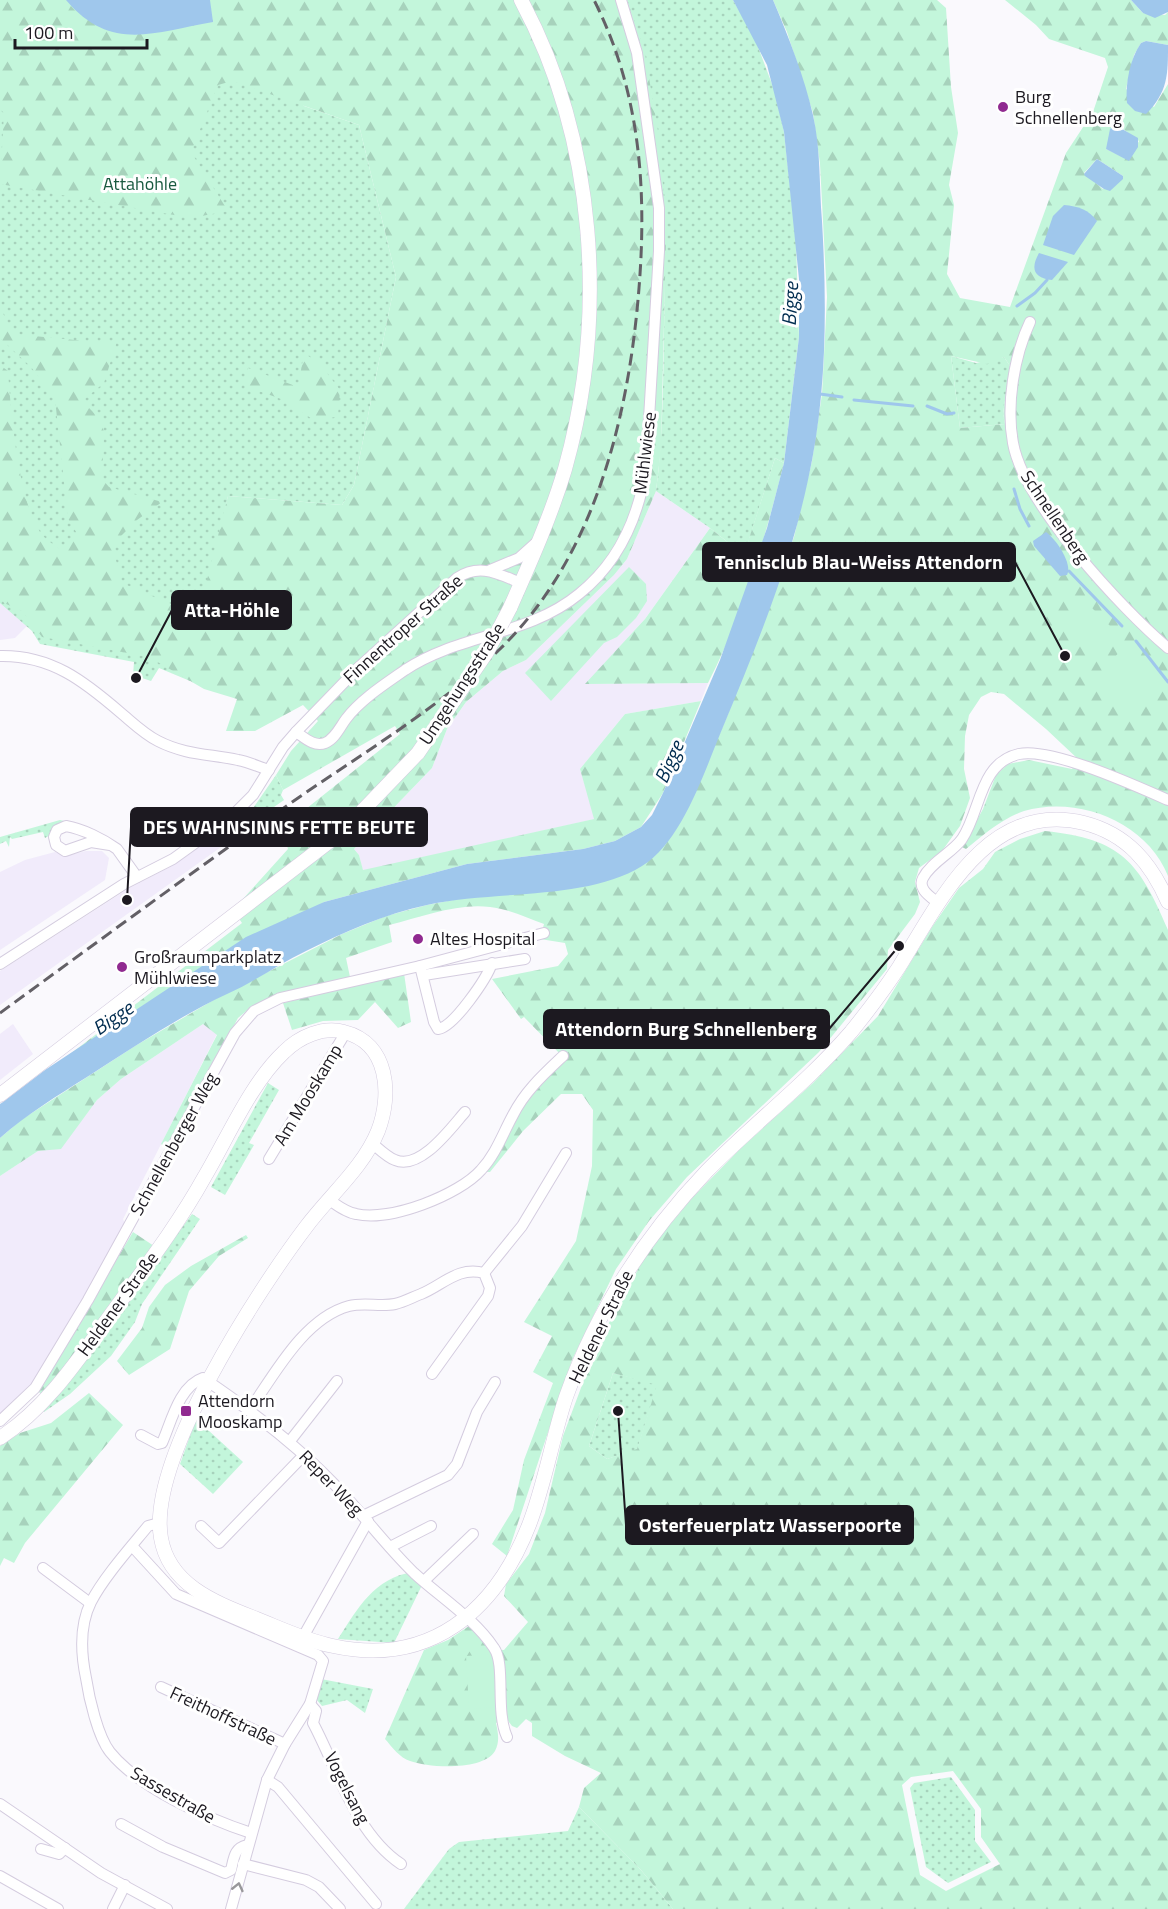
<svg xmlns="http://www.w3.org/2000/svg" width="1168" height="1909" font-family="'Titillium Web',sans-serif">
<defs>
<pattern id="grass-dots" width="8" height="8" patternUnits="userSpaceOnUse" patternTransform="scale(1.5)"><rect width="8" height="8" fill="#c3f6db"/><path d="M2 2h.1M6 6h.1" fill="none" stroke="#a7d2bc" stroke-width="1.8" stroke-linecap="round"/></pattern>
<pattern id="forest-firs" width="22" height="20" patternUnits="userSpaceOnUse" patternTransform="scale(1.5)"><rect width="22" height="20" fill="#c3f6db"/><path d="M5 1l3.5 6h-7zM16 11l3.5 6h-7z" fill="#a7d2bc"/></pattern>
</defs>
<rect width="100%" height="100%" fill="#faf9fd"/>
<g fill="#f1ebfb">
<polygon points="656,491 710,528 645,619 586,684 708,683 701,701 625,714 580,769 595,819 363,871 359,855 354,849 432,768 447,729 466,702 503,671 526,660 614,575 627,559"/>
<polygon points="0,595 30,623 15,638 0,640"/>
<polygon points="214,837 221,847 0,1005 0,971 131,887 172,866"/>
<polygon points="86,851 102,851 109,858 105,880 0,950 0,872 25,860 55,852 66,856"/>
<polygon points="13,1024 33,1054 0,1080 0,1034"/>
<polygon points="203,1024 217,1034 123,1219 127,1229 35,1388 0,1421 0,1176 38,1151 61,1148 97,1100 121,1079"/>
</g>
<g fill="url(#grass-dots)">
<polygon points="0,0 225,0 304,106 359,125 396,277 354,485 342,505 228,496 190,681 159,668 151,681 133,675 134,662 40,644 32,631 0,603"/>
<path d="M627,0H733L755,39L775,92L784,132L796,241L799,337L784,463L775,458L745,552H740L710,528L656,491C663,438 663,385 664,332C666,215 665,112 627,0Z"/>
<polygon points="951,356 976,363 1004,357 1010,366 1003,414 1005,424 960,428"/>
<polygon points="276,775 283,790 281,795 284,800 220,845 215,837 251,811"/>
<polygon points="60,820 72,823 45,838 43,832 12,839 10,837 9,847 6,841 0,844 0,837"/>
<polygon points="268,1083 279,1090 249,1143 254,1145 225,1195 211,1187"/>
<polygon points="192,1214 200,1219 142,1304 135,1322 111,1356 70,1394 44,1412 42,1409 68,1383"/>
<polygon points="613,1373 658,1384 637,1450 607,1459 589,1446"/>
<polygon points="196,1419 243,1462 213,1494 180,1464"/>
<path d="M413,1572L424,1581L394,1643L338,1639C358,1608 374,1578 413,1572Z"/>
<polygon points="321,1679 373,1689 365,1713 347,1700 322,1706 316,1699"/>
<polygon points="951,1777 975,1810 975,1841 991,1862 948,1883 926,1867 910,1788 914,1783"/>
<polygon points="579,1807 641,1870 673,1909 404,1909 449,1849 459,1842 568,1831"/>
</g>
<g fill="url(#forest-firs)" fill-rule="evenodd">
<path d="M0,0H66L77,13L213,22L210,0H627L644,48L661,149L666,240L661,448L656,491L627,559L614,575L526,660L503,671L466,702L447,729L432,768L354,849L359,855L363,870L594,819L580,769L625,714L701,701L663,793L641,827L615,841L583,849L467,864L324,902L147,1003L61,1061L242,923L233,910L288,849L282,828L400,734L395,726L283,790L276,775L291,751L318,721L303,705L255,731H226L237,699L204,689L149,657L42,637L22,611L4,603L0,595V365L8,371C11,413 18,498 40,532C44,539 55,545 61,550L78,535L68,519L55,399L31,367L0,338V307L13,334L116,344L104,383L82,401L100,419L104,432L102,479L109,487L162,502L137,520L112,545L122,583L198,616L228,496L342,505L354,485L396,277L359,125L232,81L218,85L191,152L228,211L191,218L0,184L4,113L0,109Z"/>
<path d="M773,0H937L946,8L951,87L958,133L949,185L954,205L947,274L960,298L1010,307L1066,153L1093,112L1108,67L1105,58L1049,39L1036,25L1005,0H1131L1143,13L1165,15L1168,12V45L1146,41L1141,43L1134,55L1126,89L1154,107L1168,84V876C1147,822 1078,795 1024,811C1003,818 983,835 966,849L962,847L983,809L996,775L1008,764L1029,760L1072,769L1079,760L1046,729L1004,694L991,692L981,697L969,715L965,736L964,769L970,798L960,826L942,851L919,868L915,882L920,902L915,914L888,950L887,969L819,1052L687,1177L649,1221L616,1269L572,1360L507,1556L492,1544L513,1510L524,1460L553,1383L533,1372L552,1336L524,1322L576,1241L592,1166L593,1110L582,1094H561L523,1131L490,1172H480L512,1115L563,1057L524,1017L521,1019L492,979L558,966L568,954L565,943L540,939L544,924C527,918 509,909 490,907C457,903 422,917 389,925L392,942L346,958L350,977L250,1008L238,1018L188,1112L166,1148L161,1144L217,1035L203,1024L121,1079L97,1100L61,1149L38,1151L0,1176V1138L21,1120L135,1046L217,998L342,934L386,916L427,905L469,897L540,892L598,883L673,834L698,785L728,714L794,537L812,461L822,394L827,297L820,164L813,113L787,32ZM1119,126L1139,141L1129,160L1106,149ZM1097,159L1123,176L1103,189L1084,173ZM951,356L987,364L1004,357L1010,366L1003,414L1005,424L960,428Z"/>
<polygon points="304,353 320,364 340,390 338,416 317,422 281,399 245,386 248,368 298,387"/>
<path d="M775,458L784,463C765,538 743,615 708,683L585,684L645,619L710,528L740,552L745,551Z"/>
<polygon points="629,567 646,584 647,601 636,618 617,637 604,643 551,701 525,673"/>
<path d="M1045,831C1122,839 1139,862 1168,930V1909H673L641,1870L579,1807L584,1788L601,1773L565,1756L532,1736V1723L526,1719L517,1728L512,1726L506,1718L496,1723C498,1732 500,1742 495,1751C483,1771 429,1768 410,1761C400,1758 392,1747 385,1739L424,1650L448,1640L469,1626L489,1649L504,1650L528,1622L504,1596L506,1584L529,1554L545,1513L563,1436L597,1345L648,1251L692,1198L740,1149L813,1083L878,1016L932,927L959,888L983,869L995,852L1020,839ZM613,1373L657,1385L637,1449L607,1459L589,1446ZM953,1771L981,1809V1837L1000,1864L946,1891L920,1875L902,1785L911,1777Z"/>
<polygon points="404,973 411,1022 398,1028 375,1002 358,1020 323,1021 292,1030 283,1003"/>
<polygon points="133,1232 154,1246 62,1373 41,1394 38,1391"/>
<polygon points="246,1235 248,1238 219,1256 189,1291 170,1349 129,1375 117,1361 142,1328 149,1307 165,1285 191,1266"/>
<polygon points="89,1393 123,1425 25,1543 14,1563 4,1558 0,1566 0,1446 20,1433 51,1423"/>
</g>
<g fill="#c3f6db">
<polygon points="1085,601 1120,636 1102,655 1067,619"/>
<polygon points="1127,644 1161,681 1130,712 1095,678"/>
<polygon points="493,1654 496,1707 469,1709 466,1656"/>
</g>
<g fill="#9fc7ec">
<path d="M66,0H210L213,22C154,32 111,53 66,0Z"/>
<path d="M733,0H773C788,35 805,79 813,115C821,150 819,186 822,221C827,308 827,395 808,480C790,565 756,647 723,727C705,769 683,841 642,866C586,901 492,890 427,905C385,914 344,932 306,951C279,964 254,982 227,994C178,1017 132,1048 87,1077C57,1096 27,1114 0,1138V1104L3,1102L45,1070L246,937L324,902L467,864L583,849L615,841L641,827L652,815L663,793L720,660L767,528L784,463L799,337V279L784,132L767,65Z"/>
<polygon points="1131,0 1168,0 1168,12 1155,18 1143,13"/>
<path d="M1146,41L1168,45C1168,74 1168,92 1146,114L1135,111L1127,103C1125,83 1130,59 1141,43Z"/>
<polygon points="1115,125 1138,138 1138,147 1129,161 1106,149 1110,129"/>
<polygon points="1097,159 1123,176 1123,179 1110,191 1104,189 1085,176 1084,174"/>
<path d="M1064,205C1078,206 1089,210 1097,221L1074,255L1043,245L1053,216Z"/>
<path d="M1039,253L1068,262L1052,280C1034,278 1030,269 1039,253Z"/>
<path d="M1046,532C1056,539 1073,564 1067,575L1060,576L1034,546L1033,541Z"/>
</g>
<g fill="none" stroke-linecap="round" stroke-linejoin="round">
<g stroke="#9fc7ec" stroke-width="3">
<polyline points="1017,306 1035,293 1047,280"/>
<polyline points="820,394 842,397"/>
<polyline points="854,400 913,406"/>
<polyline points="927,406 947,414 954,413"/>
<polyline points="1014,489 1020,509 1029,526"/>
<polyline points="1069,571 1122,626"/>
<polyline points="1136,641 1168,682"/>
</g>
<g stroke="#d4ccdf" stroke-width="12">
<g id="minor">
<path d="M1030,322C1014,356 1006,405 1013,443C1024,504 1121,608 1168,648"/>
<polyline points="490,570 519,558 538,541"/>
<path d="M0,656C51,655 84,681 121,713C133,723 144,734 158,741C185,755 210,754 238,760C249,762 259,767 269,770"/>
<path d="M296,732C305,738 314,747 325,743C335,739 340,727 346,719C360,700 385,684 405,670C459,634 528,636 579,594C619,562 638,519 646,469L659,251V208L637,53L621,0"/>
<path d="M110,845L91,842L65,851L56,845L54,837L57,830L66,826C83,829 103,839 117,849L137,877"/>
<path d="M938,903C931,897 917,889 923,878C931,862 952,853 962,839C981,811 979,763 1019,754C1051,747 1136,786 1168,800"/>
<path d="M0,964L124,884L173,859L230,818L253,795L283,747L296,732L358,668L457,578C480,563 498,574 521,583"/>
<path d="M420,966L434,1022L438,1029C454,1027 487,978 492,963"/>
<polyline points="424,975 525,959"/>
<path d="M372,1143C379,1149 387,1157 395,1160C420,1171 451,1128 465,1112"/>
<polyline points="269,1159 346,1032"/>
<path d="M328,1199C337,1205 345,1212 356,1214C390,1222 459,1195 481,1170C496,1154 503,1133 513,1115C525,1091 544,1074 563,1056"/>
<polyline points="484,1273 522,1226 566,1153"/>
<path d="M249,1411C274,1375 304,1318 349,1306C364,1302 380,1307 395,1304C404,1302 413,1297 421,1294C443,1285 458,1266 484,1273L490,1288L488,1296L432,1374"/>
<polyline points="0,1421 35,1388 88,1300 235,1033 254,1011 280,998 420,966 544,933"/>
<path d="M141,1435L158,1444L162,1443C171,1423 179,1386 203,1378C249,1409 292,1441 331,1481C360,1510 384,1544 414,1573C440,1597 474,1618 494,1648C506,1665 495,1711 507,1737"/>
<polyline points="290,1441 337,1381"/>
<polyline points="363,1516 448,1475 457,1464 477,1412 495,1382"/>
<path d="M159,1523L148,1526C130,1548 104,1577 91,1602C79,1626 81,1654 86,1678C89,1698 98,1737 110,1752C139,1788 208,1819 251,1833"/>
<polyline points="201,1526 219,1543 304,1455"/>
<polyline points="132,1546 176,1594 318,1655 323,1661 310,1704 285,1744 267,1780 231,1909"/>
<polyline points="390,1547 431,1526"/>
<polyline points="43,1568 90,1603"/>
<polyline points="424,1581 473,1534"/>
<polyline points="303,1637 368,1521"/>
<polyline points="161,1687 285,1744"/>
<path d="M310,1704L316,1711L313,1723C338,1770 355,1833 401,1864"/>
<polyline points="267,1780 278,1787 376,1904"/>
<polyline points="0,1804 101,1873 167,1909"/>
<path d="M121,1824L163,1847L225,1873L231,1870C234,1858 234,1848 247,1845"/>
<polyline points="41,1849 59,1854 65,1848"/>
<polyline points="243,1864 306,1880 319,1887 340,1909"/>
<polyline points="0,1876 58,1909"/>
<polyline points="113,1909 125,1885"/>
</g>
</g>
<g stroke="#d4ccdf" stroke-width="15">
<g id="major">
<path d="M510,608C530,563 551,516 565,469C608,316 596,140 521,0"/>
<polyline points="0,1095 343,831 418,753"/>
<path d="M0,1438C49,1406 81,1355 115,1309C147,1265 179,1223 205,1176C228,1137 251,1083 284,1052C299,1037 323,1026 344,1032C389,1043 392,1095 378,1131C363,1168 329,1196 306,1227C259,1289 147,1460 161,1538C169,1586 217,1603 257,1619C282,1629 307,1641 333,1646C429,1667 495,1612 529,1525C545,1484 552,1439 566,1397C596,1312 645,1236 707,1171C754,1123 807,1083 851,1032C868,1011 884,990 899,967C940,901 988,799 1084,823C1127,834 1151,863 1168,902"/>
</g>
</g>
<use href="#minor" stroke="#fff" stroke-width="10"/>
<use href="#major" stroke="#fff" stroke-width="14"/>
<path stroke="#636066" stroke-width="3" stroke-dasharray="12 6" stroke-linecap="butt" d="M0,1013C96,943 191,873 288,805C359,755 437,710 500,649C595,557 629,416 639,288C647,188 640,91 594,0"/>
<g stroke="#d4ccdf" stroke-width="15" stroke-linecap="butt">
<polyline id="major-bridge" points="418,753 487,652 510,608"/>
</g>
<use href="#major-bridge" stroke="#fff" stroke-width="14"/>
</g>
<defs><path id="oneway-chevron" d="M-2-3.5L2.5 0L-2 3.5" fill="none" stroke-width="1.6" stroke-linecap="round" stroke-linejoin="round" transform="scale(1.5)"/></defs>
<use stroke="#99989b" href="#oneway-chevron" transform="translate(238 1887) rotate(-77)"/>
<g fill="#902a90" stroke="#fff" stroke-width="2">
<circle cx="1003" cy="107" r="6"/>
<circle cx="418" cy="939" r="6"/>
<circle cx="122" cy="967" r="6"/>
<rect x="180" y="1405" width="12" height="12" rx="3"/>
</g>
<g text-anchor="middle" stroke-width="6" stroke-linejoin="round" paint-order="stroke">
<g font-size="18" fill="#1c1920" stroke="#fff" text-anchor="start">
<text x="1015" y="103">Burg<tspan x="1015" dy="21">Schnellenberg</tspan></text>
<text x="430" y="945">Altes Hospital</text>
<text x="134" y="963">Großraumparkplatz<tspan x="134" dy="21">Mühlwiese</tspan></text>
<text x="198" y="1407">Attendorn<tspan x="198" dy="21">Mooskamp</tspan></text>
</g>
<g font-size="18" fill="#19593f" stroke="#fff">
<text x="140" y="190">Attahöhle</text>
</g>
<g font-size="18" fill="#1c1920" stroke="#fff">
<text transform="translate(645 453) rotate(-83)" y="6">Mühlwiese</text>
<text transform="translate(1055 517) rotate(56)" y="6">Schnellenberg</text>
<text transform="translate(403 629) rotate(-42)" y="6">Finnentroper Straße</text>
<text transform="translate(462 684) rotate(-57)" y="6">Umgehungsstraße</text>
<text transform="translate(308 1095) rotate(-59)" y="6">Am Mooskamp</text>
<text transform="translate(174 1144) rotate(-61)" y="6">Schnellenberger Weg</text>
<text transform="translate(118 1304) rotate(-54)" y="6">Heldener Straße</text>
<text transform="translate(601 1327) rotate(-64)" y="6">Heldener Straße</text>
<text transform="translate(331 1483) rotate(46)" y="6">Reper Weg</text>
<text transform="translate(223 1716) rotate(25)" y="6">Freithoffstraße</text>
<text transform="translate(347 1788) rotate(63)" y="6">Vogelsang</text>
<text transform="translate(173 1795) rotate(30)" y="6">Sassestraße</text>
</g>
<g font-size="20" font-style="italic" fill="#002c4f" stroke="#fff">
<text transform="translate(790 304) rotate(-87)" y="7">Bigge</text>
<text transform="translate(669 762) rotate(-66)" y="7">Bigge</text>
<text transform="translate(113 1018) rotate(-34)" y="7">Bigge</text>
</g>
</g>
<path fill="none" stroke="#1c1920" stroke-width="2" d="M1065 656L1015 562M136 678L172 610M127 900L131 827M899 946L829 1029M618 1411L626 1525"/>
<g fill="#1c1920" stroke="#fff" stroke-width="2">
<circle cx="1065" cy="656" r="6"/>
<circle cx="136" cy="678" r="6"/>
<circle cx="127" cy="900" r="6"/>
<circle cx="899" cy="946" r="6"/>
<circle cx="618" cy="1411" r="6"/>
</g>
<g fill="#1c1920" stroke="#1c1920" stroke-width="2">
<rect x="703" y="543" width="312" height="38" rx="6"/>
<rect x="172" y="591" width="119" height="38" rx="6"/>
<rect x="131" y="808" width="296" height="38" rx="6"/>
<rect x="544" y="1010" width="285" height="38" rx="6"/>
<rect x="626" y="1506" width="287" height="38" rx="6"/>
</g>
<g font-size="20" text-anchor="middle" font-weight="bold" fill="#fff">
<text x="859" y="569">Tennisclub Blau-Weiss Attendorn</text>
<text x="232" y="617">Atta-Höhle</text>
<text x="279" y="834">DES WAHNSINNS FETTE BEUTE</text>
<text x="686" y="1036">Attendorn Burg Schnellenberg</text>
<text x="770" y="1532">Osterfeuerplatz Wasserpoorte</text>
</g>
<path d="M15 39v9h132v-9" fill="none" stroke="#1c1920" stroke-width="3"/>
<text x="24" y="39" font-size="18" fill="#1c1920" stroke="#ffffff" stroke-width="4.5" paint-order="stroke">100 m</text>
</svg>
